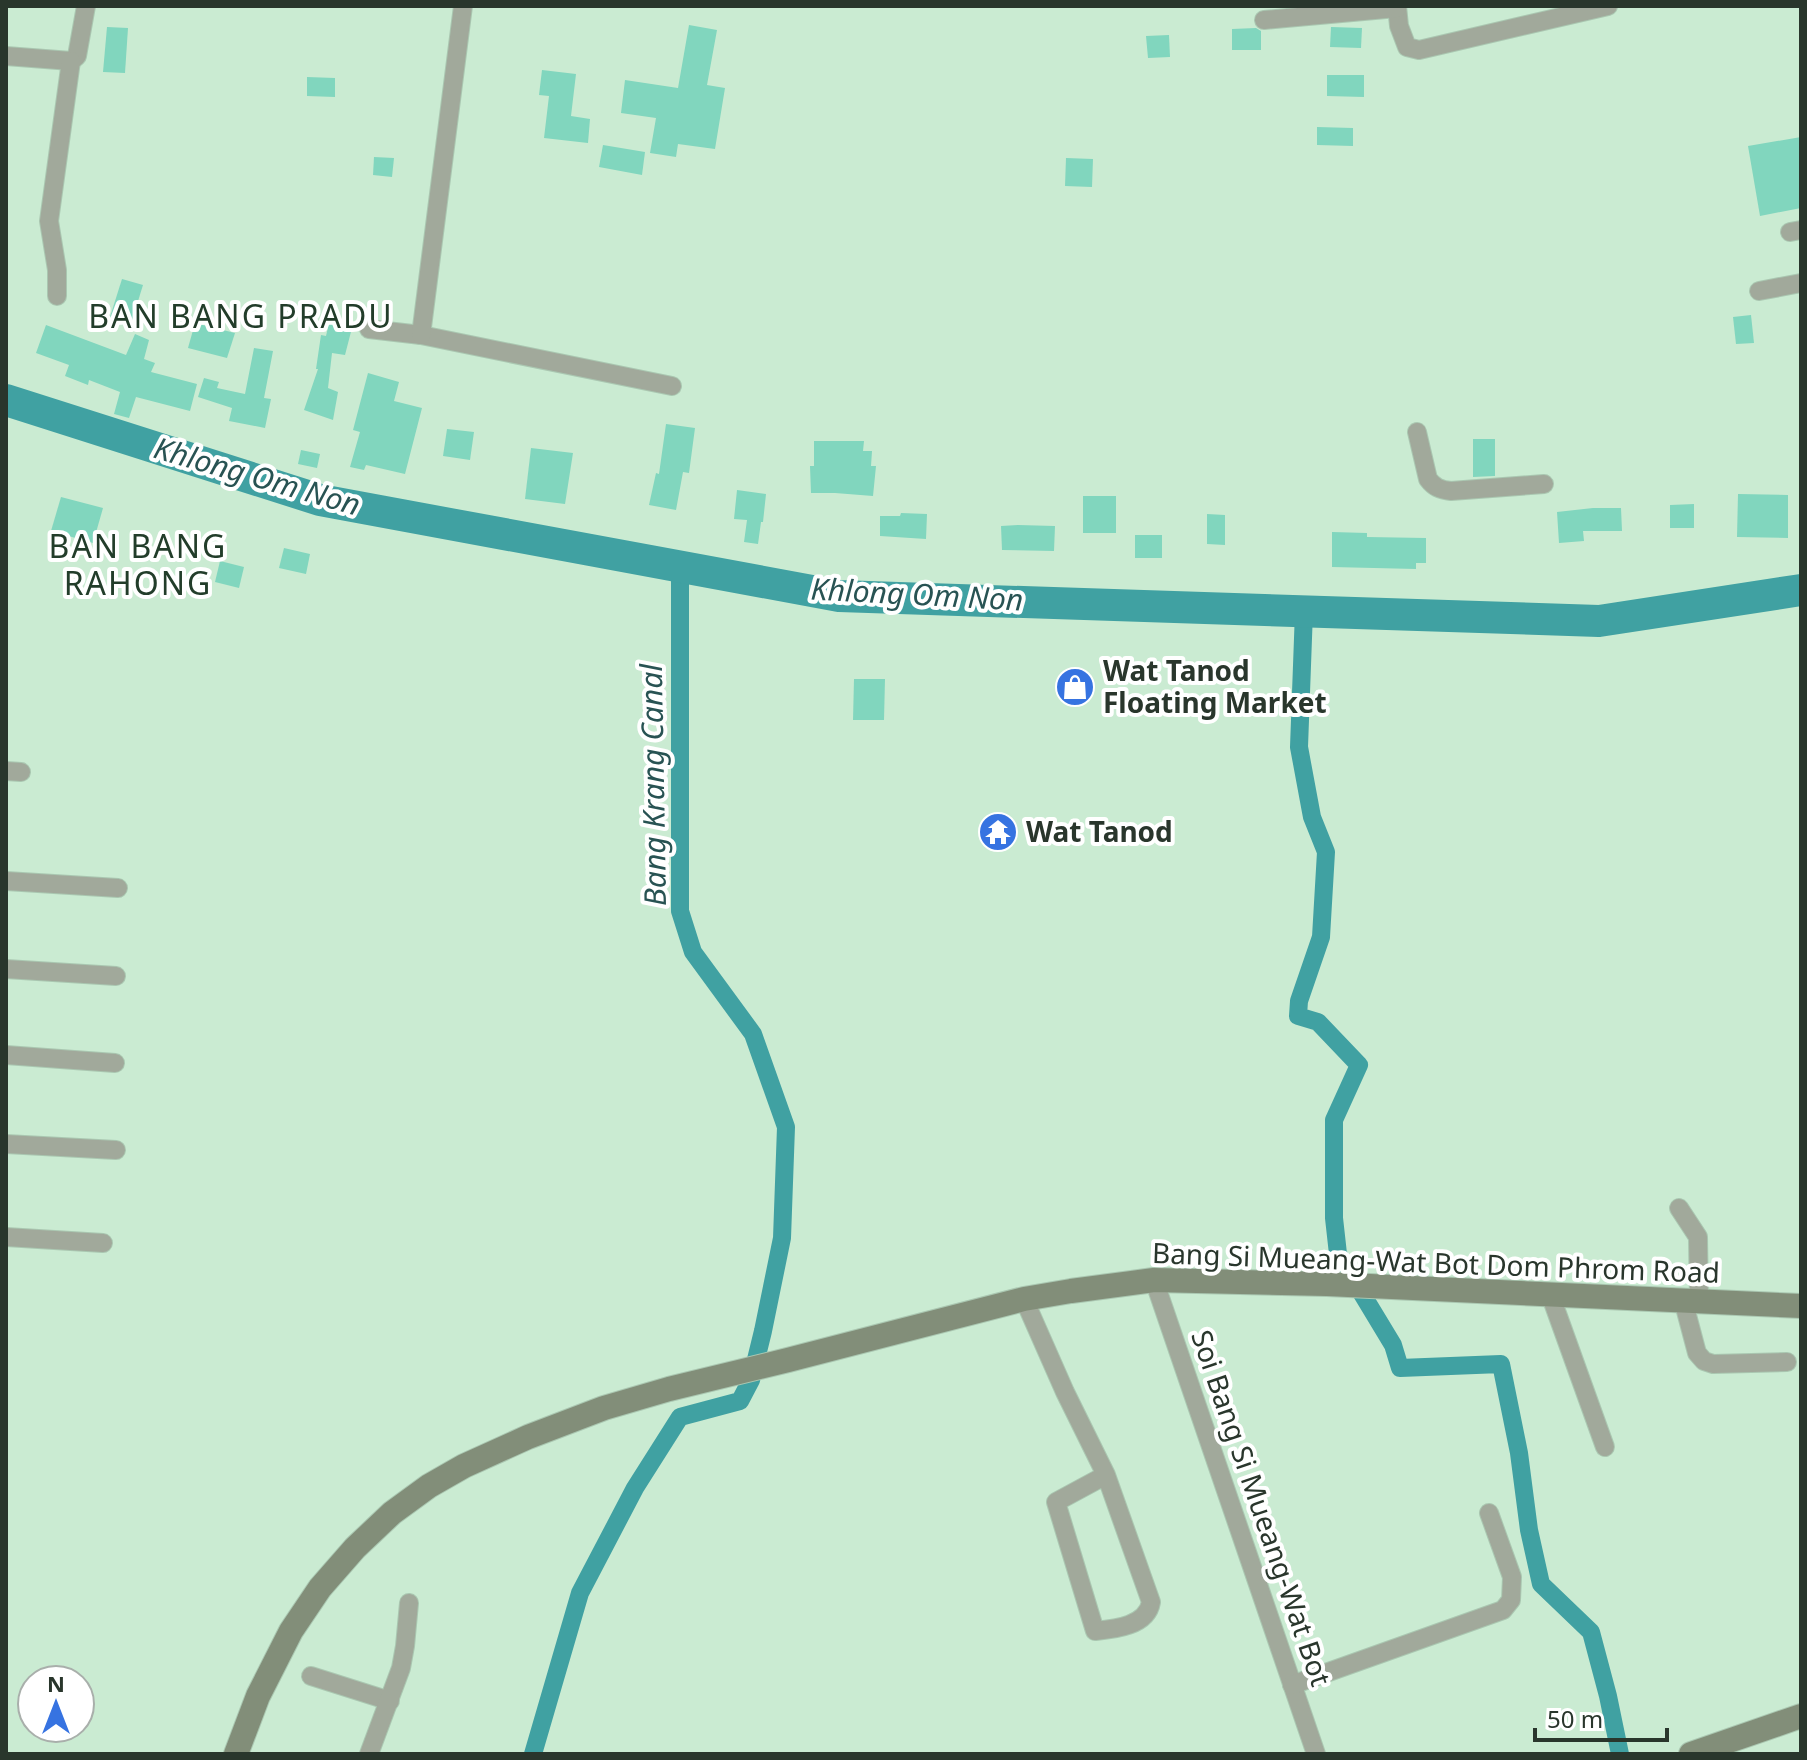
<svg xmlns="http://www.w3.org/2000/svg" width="1807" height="1760" font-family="'Noto Sans',sans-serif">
<rect width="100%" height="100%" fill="#caebd2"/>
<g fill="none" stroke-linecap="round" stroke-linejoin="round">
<g stroke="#40a1a2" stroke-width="18">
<polyline points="1304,611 1299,747 1312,817 1326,852 1321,937 1299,1001 1298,1016 1318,1022 1359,1065 1334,1120 1334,1218 1338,1254 1393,1345 1400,1368 1501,1364 1519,1453 1529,1530 1541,1584 1591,1632 1608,1696 1620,1754"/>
<polyline points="533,1754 580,1593 635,1488 680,1417 740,1401 751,1380 763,1331 782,1238 786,1127 753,1034 693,952 680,911 680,567"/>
</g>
<polyline stroke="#40a1a2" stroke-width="32" points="6,400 320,500 839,596 1599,621 1801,590"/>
</g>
<g fill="#81d6be">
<polygon points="689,25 717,30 707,85 725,88 715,149 678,144 676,157 650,153 656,118 621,113 625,80 678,88"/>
<polygon points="107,27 128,28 125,73 103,72"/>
<polygon points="1331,27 1362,28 1361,48 1330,47"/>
<polygon points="1256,28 1261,31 1261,50 1232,50 1232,29"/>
<polygon points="1169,35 1170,57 1148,58 1146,36"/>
<polygon points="542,70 576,74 571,116 590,119 588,143 544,138 549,96 539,95"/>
<polygon points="1327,75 1364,75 1364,97 1327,96"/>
<polygon points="307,77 335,78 335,97 307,96"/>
<polygon points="1317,127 1353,128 1353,146 1317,145"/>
<polygon points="1801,137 1801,208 1760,216 1748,146"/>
<polygon points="603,145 645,152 642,175 599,167"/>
<polygon points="374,157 394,158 392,177 373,175"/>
<polygon points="1066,158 1093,159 1092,187 1065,186"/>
<polygon points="122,279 143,285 130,327 109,320"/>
<polygon points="1751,315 1754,343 1736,344 1733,317"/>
<polygon points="330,319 353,324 345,355 332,353 328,388 338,392 333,420 304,410 318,369 316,369 321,335 326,336"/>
<polygon points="195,323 235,333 227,358 188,348"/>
<polygon points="46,325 126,355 135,334 149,340 144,359 155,363 151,372 197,384 190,411 136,397 129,418 114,414 120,392 89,380 88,385 65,376 69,365 36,353"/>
<polygon points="254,348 273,351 264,398 271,399 265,428 229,421 232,408 198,397 204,378 219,382 217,388 245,394"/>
<polygon points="368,373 399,382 394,401 422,408 405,474 366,465 364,470 350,467 360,432 353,430"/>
<polygon points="666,424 695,428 689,473 683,472 676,510 649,505 656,473 659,474"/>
<polygon points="447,429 474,432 470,460 443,456"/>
<polygon points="1473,439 1495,439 1495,476 1473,477"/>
<polygon points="814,441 864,441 863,451 872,451 871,466 876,466 873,496 835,493 811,493 810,466 814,466"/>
<polygon points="531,448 573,453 565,504 525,499"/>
<polygon points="301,450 320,454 317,468 298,464"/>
<polygon points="737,490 766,494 763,522 761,522 758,544 744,542 747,520 734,519"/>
<polygon points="1738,494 1788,495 1788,538 1737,537"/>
<rect x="1083" y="496" width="33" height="37"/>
<polygon points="61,497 103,508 93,543 51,531"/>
<polygon points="1694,504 1694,528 1670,528 1670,505"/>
<polygon points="1593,508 1621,508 1622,531 1583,531 1584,541 1559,543 1557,512"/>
<polygon points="901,513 927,514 926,539 880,536 880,516 900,516"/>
<polygon points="1207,514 1225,515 1225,545 1207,544"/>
<polygon points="1018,525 1055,526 1054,551 1002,550 1001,526"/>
<polygon points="1332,532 1367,533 1367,537 1426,538 1426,563 1416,563 1416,569 1332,567"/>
<rect x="1135" y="535" width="27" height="23"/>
<polygon points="284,548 310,554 306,574 279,568"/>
<polygon points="220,561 244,567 239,588 215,582"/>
<polygon points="854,679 885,679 884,720 853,720"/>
</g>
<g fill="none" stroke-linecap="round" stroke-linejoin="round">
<g stroke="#aac7b1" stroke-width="20">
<g id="street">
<polyline points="1397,6 1399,26 1407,47 1419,50 1608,6"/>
<polyline points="1264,20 1397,8"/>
<polyline points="6,56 71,61 77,56 86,6"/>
<polyline points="1790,232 1801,230"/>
<polyline points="1759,291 1801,283"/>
<polyline points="57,296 57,270 49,221 71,61"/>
<polyline points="369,329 421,335 672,386"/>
<polyline points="421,335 463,6"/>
<path d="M1417,432L1428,479C1434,487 1440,490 1451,491L1544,484"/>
<polyline points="6,771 21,772"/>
<polyline points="6,881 118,888"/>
<polyline points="6,969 116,976"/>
<polyline points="6,1055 115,1063"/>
<polyline points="6,1144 116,1150"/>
<polyline points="1679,1208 1698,1237 1699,1301"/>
<polyline points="6,1237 103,1243"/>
<polyline points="1154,1280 1316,1754"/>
<polyline points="1550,1294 1605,1447"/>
<path d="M1024,1299L1065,1392L1106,1475L1151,1602C1147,1626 1115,1629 1095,1631L1056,1502L1106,1475"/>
<polyline points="1683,1300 1697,1353 1704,1361 1713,1364 1787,1362"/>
<polyline points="311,1676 390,1701"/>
<polyline points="1292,1685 1503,1610 1511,1600 1512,1577 1489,1513"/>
<polyline points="369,1754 401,1668 405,1646 409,1603"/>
</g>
</g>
<g stroke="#aac7b1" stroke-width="26">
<g id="secondary">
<polyline points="236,1754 258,1696 291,1631 320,1588 355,1548 392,1513 429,1486 464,1466 528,1437 604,1408 669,1389 788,1360 1024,1299 1071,1291 1154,1280 1327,1284 1801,1306"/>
<polyline points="1691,1754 1801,1716"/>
</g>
</g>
<use href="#street" stroke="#a1a99b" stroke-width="18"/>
<use href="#secondary" stroke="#828e79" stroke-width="24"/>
</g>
<defs>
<g id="shop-disc" transform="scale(2)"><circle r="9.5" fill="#3673e1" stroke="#fff"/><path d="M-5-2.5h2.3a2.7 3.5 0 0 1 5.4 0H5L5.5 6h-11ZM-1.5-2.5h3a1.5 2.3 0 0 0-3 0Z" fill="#fff"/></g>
<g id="temple-disc" transform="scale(2)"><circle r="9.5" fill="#3673e1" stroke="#fff"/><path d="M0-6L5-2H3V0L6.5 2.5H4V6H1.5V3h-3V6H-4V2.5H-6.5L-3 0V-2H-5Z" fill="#fff"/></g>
</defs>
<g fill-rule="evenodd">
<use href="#shop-disc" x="1075" y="687"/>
<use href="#temple-disc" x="998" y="832"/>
</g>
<g text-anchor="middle" stroke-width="8" stroke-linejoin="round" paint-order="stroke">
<g font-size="28" font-weight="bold" fill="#29362c" stroke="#fff" text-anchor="start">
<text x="1103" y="681">Wat Tanod<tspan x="1103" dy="32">Floating Market</tspan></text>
<text x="1026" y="842">Wat Tanod</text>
</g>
<g font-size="28" fill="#29362c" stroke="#fff">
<text transform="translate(1436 1263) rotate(2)" y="10">Bang Si Mueang-Wat Bot Dom Phrom Road</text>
<text transform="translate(1261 1508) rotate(71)" y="10">Soi Bang Si Mueang-Wat Bot</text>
</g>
<g font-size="30" font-style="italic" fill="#285353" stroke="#fff">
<text transform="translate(257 477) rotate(16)" y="10">Khlong Om Non</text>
<text transform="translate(917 595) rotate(3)" y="10">Khlong Om Non</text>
<text transform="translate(654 785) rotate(-91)" y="10">Bang Krang Canal</text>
</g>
<g font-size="32" letter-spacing="2" fill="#223d2a" stroke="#fff">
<text x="241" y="328">BAN BANG PRADU</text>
<text x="138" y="558">BAN BANG<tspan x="138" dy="37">RAHONG</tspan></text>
</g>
</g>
<rect width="1807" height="1760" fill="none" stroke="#29362c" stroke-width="16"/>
<g transform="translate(56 1704)"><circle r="38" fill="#ffffff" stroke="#a9afab" stroke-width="2"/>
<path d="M0-6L14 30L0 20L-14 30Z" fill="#3673e1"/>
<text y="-12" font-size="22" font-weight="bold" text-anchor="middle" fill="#29362c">N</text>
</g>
<path d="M1535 1728v12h132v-12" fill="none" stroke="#29362c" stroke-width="4"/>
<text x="1547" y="1728" font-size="24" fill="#29362c" stroke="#ffffff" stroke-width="6" paint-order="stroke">50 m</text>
</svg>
